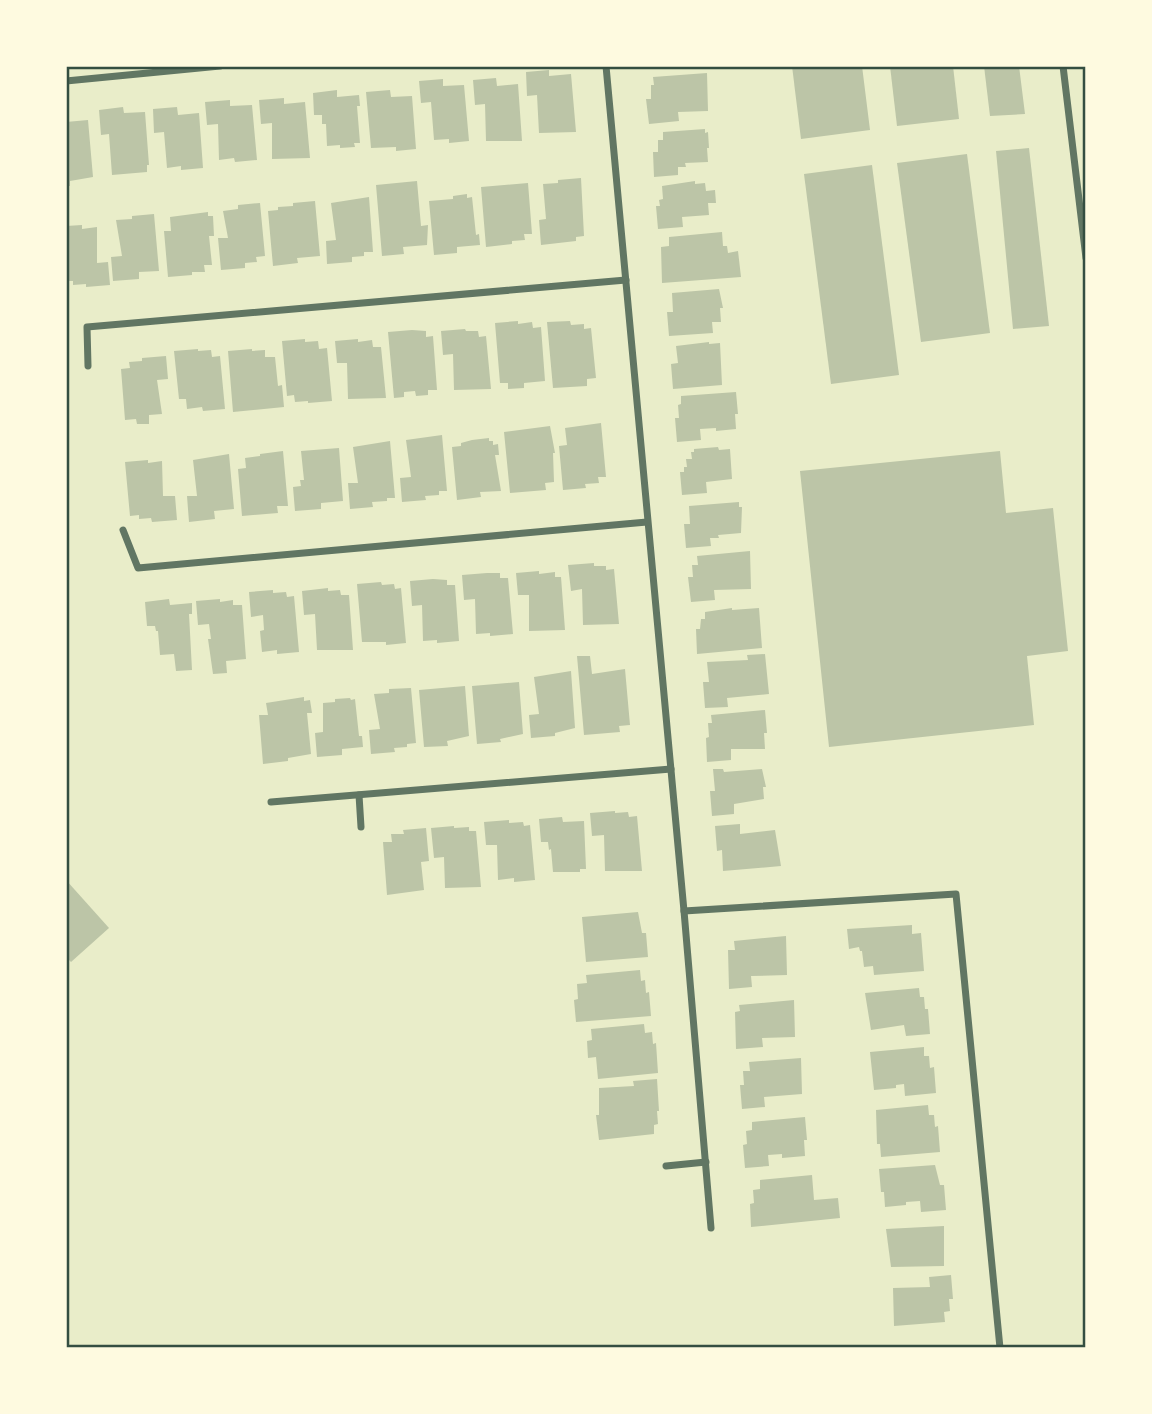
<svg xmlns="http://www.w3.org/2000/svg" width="1152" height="1414" font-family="'Source Sans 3',sans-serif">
<rect width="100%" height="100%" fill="#e9edc9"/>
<g fill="#bcc5a7">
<polygon points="792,66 862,66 870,130 801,139"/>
<polygon points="890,66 953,66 959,119 897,126"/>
<polygon points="984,66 1019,66 1025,114 990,116"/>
<polygon points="549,70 549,76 571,74 576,132 539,133 537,95 527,96 526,72"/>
<polygon points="707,73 708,111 678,112 679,121 649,124 646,99 651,99 651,85 654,85 653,77"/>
<polygon points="496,78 497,86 518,84 522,141 486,141 485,104 475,105 473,80"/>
<polygon points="443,79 443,86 464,85 469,141 449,143 449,139 434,140 431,102 421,103 419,81"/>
<polygon points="337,90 337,97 359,95 360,106 357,106 360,143 354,143 355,147 340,148 340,145 327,146 326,124 322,124 322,115 314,115 313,93"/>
<polygon points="390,90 391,97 412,96 416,149 396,151 396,147 371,148 366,92"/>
<polygon points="284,98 284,104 305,102 310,158 272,159 272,123 261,124 259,100"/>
<polygon points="230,100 230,106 252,105 257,160 235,162 234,158 219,160 218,124 207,125 205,102"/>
<polygon points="123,107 124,113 145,112 149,165 147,165 147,172 112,175 109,134 101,135 99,110"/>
<polygon points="177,107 178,115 199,113 203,168 181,170 181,166 167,168 164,132 154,133 153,109"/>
<polygon points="88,120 93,177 70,181 70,186 66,186 66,122"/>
<polygon points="705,129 705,133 708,132 709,148 707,148 708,162 685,163 686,167 678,167 678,175 654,177 653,152 658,152 658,140 663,140 663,132"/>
<polygon points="1029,148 1049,326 1013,329 996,151"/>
<polygon points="967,154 990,333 921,342 897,163"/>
<polygon points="872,165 899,375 831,384 804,174"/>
<polygon points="581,178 584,236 576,237 576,241 541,245 539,220 546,219 543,184 558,183 558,180"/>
<polygon points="417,181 421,226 428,225 427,245 403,247 404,254 382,256 376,185"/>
<polygon points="695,181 695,184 705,183 706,191 715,190 716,203 708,203 709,215 682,217 683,227 658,229 656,206 660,206 659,200 663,199 662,186"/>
<polygon points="528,183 532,234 524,234 525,240 512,241 512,244 486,247 481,187"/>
<polygon points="467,194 467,198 472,197 476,235 479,234 480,245 457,247 457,253 434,255 429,201 453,199 453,196"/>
<polygon points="369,197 373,252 364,252 364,256 352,257 352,262 327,264 326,241 336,240 331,203"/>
<polygon points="315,201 320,256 297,258 298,263 273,266 268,211 278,210 278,207 293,206 293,203"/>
<polygon points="260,203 265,256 256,257 257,262 245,263 245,268 221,270 218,238 228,238 223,211 238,209 238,205"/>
<polygon points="208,212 208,216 213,216 214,236 209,236 212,265 204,265 205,272 192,272 192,275 168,277 164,231 171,231 170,217"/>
<polygon points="154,214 159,271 139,272 139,279 113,281 111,257 122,256 116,220 132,219 132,216"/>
<polygon points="82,225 82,229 97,227 97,263 108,262 110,285 86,287 86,284 73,285 73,281 66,281 66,226"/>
<polygon points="722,232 723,246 727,246 728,253 738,251 741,277 662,283 661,247 669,246 669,237"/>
<polygon points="719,289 723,308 720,308 721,322 712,322 713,333 669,336 667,312 673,312 672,293"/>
<polygon points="518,321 518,324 532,322 533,328 541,327 545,381 524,383 524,388 508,389 508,383 500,383 495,323"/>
<polygon points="570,321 571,325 584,324 584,329 591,328 596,378 587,379 587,386 553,388 547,322"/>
<polygon points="465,329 466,331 478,331 479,337 486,336 491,389 454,390 453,354 443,355 441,331"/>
<polygon points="412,330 426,331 426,337 433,336 437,390 428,390 428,395 416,396 415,391 404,392 404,397 394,398 388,332"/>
<polygon points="305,339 305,342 318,341 319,349 327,348 332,401 308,403 308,401 295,402 294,395 287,396 282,341"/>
<polygon points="358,339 358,342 372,340 373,347 381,347 386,398 348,399 347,363 337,363 335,341"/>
<polygon points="709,342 709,344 720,343 722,385 673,389 671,364 678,363 676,346"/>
<polygon points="198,349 198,351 211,350 212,357 220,356 225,409 203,411 202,407 187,409 186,399 179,399 174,351"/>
<polygon points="252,349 252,351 265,350 265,357 275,357 278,386 282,385 284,407 233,412 228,351"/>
<polygon points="166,356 168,379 157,380 162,414 149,415 149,424 137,424 136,419 125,420 121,369 130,368 129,362 142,361 142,358"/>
<polygon points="736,392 738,414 735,414 736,429 716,431 716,428 700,429 701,440 677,442 675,418 679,418 678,405 681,404 681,396"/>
<polygon points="601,423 606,477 598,477 599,483 585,484 586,488 563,490 559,446 567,445 565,428"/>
<polygon points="550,426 555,453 553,453 554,482 545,483 546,490 510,493 504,432"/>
<polygon points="442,435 447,491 439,491 439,495 425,496 426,500 402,502 400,478 411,477 406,440"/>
<polygon points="489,438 489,441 493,441 493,445 498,444 499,455 495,455 501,491 480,492 481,497 457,500 452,447 461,446 461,443 472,440"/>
<polygon points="390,441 395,498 387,498 387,501 372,502 373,507 350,509 348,483 358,483 353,447"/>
<polygon points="718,447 719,450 730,449 732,479 706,482 707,493 682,495 680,472 684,472 684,467 687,467 686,459 692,459 691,452 694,452 694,449"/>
<polygon points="339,448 343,501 321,503 321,509 295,511 293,487 301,486 300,480 304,480 301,451"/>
<polygon points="283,451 288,506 277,506 278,513 242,516 238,469 246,468 245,458 260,456 260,454"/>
<polygon points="1000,451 1006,513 1053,508 1068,651 1027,656 1034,725 829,747 800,471"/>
<polygon points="229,454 234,509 214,511 215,519 189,522 187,496 197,496 193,460"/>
<polygon points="148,460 148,463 162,461 163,496 175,496 177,520 152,522 151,518 139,519 139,515 130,516 125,462"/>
<polygon points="739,502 739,507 742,507 741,533 718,535 719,538 710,538 711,546 686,548 684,524 690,524 689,506"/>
<polygon points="750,551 751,589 714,590 715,600 691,602 688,577 693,577 692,565 698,565 697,556"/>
<polygon points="594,563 594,566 606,566 606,570 614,569 619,624 583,625 582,589 571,591 568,565"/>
<polygon points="539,571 539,574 555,572 555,577 561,577 565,630 529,631 529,595 518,595 516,573"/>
<polygon points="487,573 500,573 500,578 508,578 513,634 490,636 490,633 476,634 475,599 464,600 462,575"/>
<polygon points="433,579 447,580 447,585 455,585 459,641 437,643 437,640 423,641 422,605 412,606 410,581"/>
<polygon points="381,582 382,585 394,584 395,589 401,588 406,643 386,645 386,642 362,642 357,584"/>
<polygon points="328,588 328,591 340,590 341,595 349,595 353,650 317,650 315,614 304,615 302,591"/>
<polygon points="273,590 273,593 286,592 287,597 294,596 299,652 277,654 277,650 262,652 260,631 264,630 263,615 251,617 249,592"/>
<polygon points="169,599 170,605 192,603 192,614 189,614 192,670 176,671 174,654 160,655 158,631 156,631 155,626 147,626 145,602"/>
<polygon points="220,599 220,602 233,600 233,605 242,605 246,659 226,661 227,673 213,674 208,639 211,639 209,624 198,625 196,601"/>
<polygon points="732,608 732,610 759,608 762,648 697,654 696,629 700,629 701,619 705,619 705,612"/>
<polygon points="765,654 769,694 727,698 728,707 705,708 703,682 709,682 707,662 748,660 747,655"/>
<polygon points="577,656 590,656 592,674 625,669 630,725 619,726 620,732 584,735"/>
<polygon points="571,671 575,728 555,733 555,736 531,738 529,715 539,714 534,677"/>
<polygon points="519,682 523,734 500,739 501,742 477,744 472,686"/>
<polygon points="465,686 469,736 447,741 448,746 424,747 419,690"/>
<polygon points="411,688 416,743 407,744 407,747 394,748 395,752 371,754 369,730 380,729 374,694 389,693 389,689"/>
<polygon points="304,697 304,701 310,700 312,713 307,713 311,754 288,758 288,761 263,764 259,715 268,715 266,703"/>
<polygon points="350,698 351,700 355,699 359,736 362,736 363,747 342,749 342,755 317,757 315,733 323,732 323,703 335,702 335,699"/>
<polygon points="765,710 767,733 764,733 765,749 731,749 731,760 707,762 706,738 709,737 708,723 712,723 711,715"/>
<polygon points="713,769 723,769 724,772 762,769 766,787 763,787 764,799 734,804 734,814 712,816 710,791 715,791"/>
<polygon points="615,811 615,813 628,812 629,817 637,816 642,871 605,871 604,835 592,836 590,813"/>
<polygon points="562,817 563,822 584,821 586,869 580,869 580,872 553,872 551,849 549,850 548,842 541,842 539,819"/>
<polygon points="509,820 509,823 523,822 524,826 530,825 535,880 514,882 514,878 498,880 497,845 486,845 484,822"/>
<polygon points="740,824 740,834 775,830 781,866 723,871 722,850 717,851 715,826"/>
<polygon points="454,826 454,828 469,827 469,831 476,831 481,887 445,888 444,857 434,858 431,828"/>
<polygon points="426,828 429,861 421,862 424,890 387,895 383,842 392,842 391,834 404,834 403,830"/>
<polygon points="66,880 109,928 71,962 66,957"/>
<polygon points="638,912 642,933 646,933 648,957 586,962 582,917"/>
<polygon points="912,925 912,934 921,933 924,971 874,975 873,966 864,967 862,951 860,951 859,947 849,949 847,929"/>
<polygon points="786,936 787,975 751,976 752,987 729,989 728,950 735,950 734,941"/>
<polygon points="640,970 641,981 645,980 646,993 649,992 651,1016 576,1022 574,1000 578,999 577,984 587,983 586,975"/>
<polygon points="919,988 920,997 924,997 925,1009 928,1009 930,1034 906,1036 904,1025 871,1030 865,993"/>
<polygon points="794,1000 795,1037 762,1038 763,1047 736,1049 735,1012 740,1011 739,1005"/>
<polygon points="644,1024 645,1033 652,1032 653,1044 656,1043 658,1073 598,1079 596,1057 588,1058 587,1041 592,1040 591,1029"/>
<polygon points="924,1047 924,1056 929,1056 930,1068 934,1067 936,1093 905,1096 904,1084 896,1085 896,1088 874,1090 870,1052"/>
<polygon points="801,1058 802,1094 764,1097 765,1107 742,1109 740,1085 744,1085 743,1071 750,1071 749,1062"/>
<polygon points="657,1079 659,1111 657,1111 658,1124 654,1125 654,1134 599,1140 596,1115 599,1115 599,1088 634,1086 633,1081"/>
<polygon points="928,1105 929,1115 934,1115 935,1127 938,1126 940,1152 881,1157 880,1144 877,1144 876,1110"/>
<polygon points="805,1117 807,1140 804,1140 805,1156 782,1158 782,1154 768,1155 769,1166 745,1168 743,1145 747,1144 746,1131 752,1130 752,1122"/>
<polygon points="935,1165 940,1185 944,1185 946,1210 921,1212 920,1201 906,1202 906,1205 885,1207 884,1192 881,1192 879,1169"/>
<polygon points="812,1175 814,1200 838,1198 840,1218 751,1227 750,1204 754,1203 753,1190 760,1189 760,1180"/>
<polygon points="944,1226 944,1266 891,1267 886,1229"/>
<polygon points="951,1275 953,1299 949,1299 950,1311 944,1312 945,1322 894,1326 893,1288 930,1287 929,1277"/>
</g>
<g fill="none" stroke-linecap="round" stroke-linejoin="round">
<g stroke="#617663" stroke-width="7">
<polyline points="606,66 684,911 711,1228"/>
<polyline points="1063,66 1086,258"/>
<polyline points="66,81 220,66"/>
<polyline points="88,366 87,327 626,280"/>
<polyline points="123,530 138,568 647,522"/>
<polyline points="359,795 361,827"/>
<polyline points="271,802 671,769"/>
<polyline points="684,911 956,894 1000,1348"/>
<polyline points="666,1166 706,1162"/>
</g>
</g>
<rect width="1152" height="1414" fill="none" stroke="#fefae0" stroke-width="136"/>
<rect x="68" y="68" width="1016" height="1278" fill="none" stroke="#344e41" stroke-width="2.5"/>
</svg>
